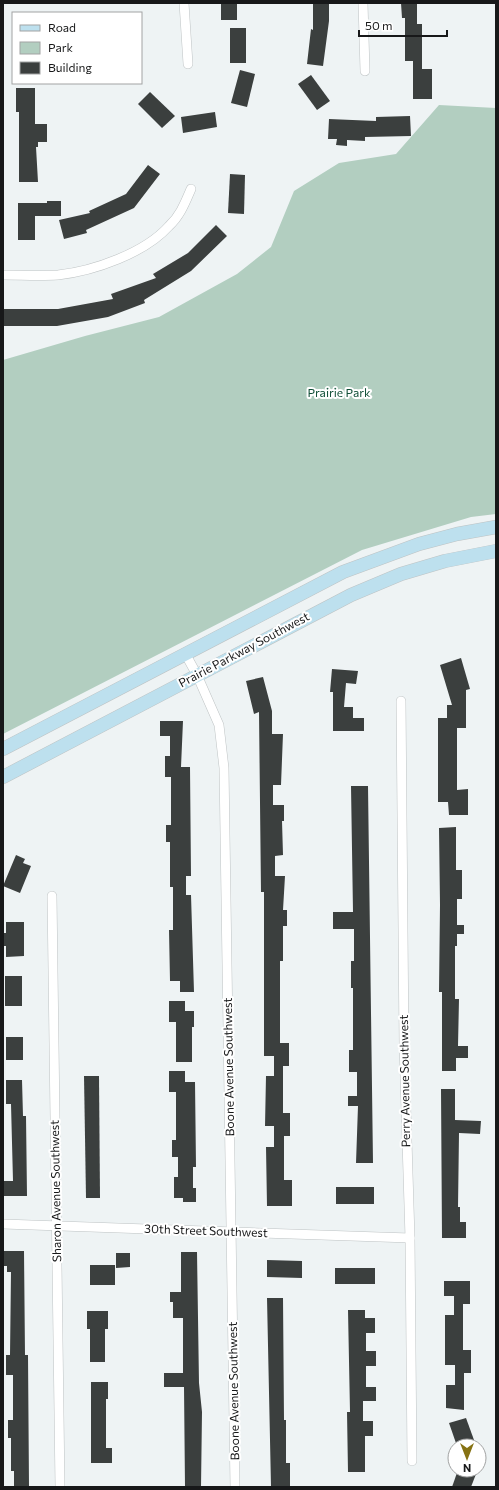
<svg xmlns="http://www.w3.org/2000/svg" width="499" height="1490" font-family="Commissioner,sans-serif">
<rect width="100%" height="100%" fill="#eef3f4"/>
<polygon fill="#b2cec0" points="439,105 496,108 496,514 471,517 362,550 3,734 3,360 85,336 159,317 237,274 271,247 294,191 339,163 396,154"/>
<g fill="#3b3f3e">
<rect x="221" y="3" width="16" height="17"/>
<polygon points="313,3 329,3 329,21 323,66 307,64 311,29 313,30"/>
<polygon points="401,3 417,3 417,24 422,24 422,69 432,69 432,99 413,99 413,61 405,61 405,18 402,18"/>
<rect x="230" y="28" width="16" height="35"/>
<polygon points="240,70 255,74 247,107 231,103"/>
<polygon points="311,75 330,101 317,110 298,84"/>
<polygon points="16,88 35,88 35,124 47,124 47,142 38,142 38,147 36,147 38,182 19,182 19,112 16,112"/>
<polygon points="150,92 175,116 162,128 138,104"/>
<polygon points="215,112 217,127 183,133 181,117"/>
<polygon points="410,116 411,136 365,137 365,141 347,140 347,146 336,145 337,139 328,139 329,119 376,121 376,117"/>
<polygon points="148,165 160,174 134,208 86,230 87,233 64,239 59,220 90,213 89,211 126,194"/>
<polygon points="230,174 245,175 244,214 228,213"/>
<polygon points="47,201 61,201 61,216 35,216 35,240 18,240 18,203 47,203"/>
<polygon points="216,225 227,236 191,271 144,300 145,303 108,317 57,326 3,326 3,309 58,309 113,299 111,294 156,278 153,274 188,253"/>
<polygon points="461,658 470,689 466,690 466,728 457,728 457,790 468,789 468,815 449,815 448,802 438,802 438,718 447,718 447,705 452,705 440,665"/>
<polygon points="332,669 358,671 356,684 346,683 344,707 353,707 353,718 364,718 364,731 333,731 333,692 330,692"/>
<polygon points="263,677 272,711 272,734 283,734 281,785 273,785 273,805 284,805 284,821 282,821 283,855 275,856 275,876 285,876 283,910 287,910 287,926 283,926 283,961 280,961 280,1043 289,1043 289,1066 283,1066 283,1113 290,1113 290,1136 284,1136 284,1180 292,1180 292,1206 267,1206 266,1147 274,1147 274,1126 265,1126 266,1076 274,1076 274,1056 264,1056 264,892 261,892 259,712 254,714 246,681"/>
<polygon points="160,721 183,721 181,767 190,767 191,876 186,876 186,895 191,895 194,992 180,992 180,981 170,981 169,930 173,930 173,887 170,887 170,842 166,842 166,825 171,825 171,777 165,777 165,756 170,756 170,736 160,736"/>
<polygon points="351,786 368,786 373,1163 356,1163 358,1106 348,1106 348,1096 357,1096 357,1072 349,1072 349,1050 353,1050 353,988 351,988 351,961 354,961 354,929 333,929 333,912 353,912"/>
<polygon points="456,827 456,870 462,870 462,899 457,899 457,925 464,925 464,934 457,934 457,946 455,946 455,999 459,999 458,1046 468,1046 468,1058 456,1058 456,1071 442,1071 442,992 439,992 440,905 439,828"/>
<polygon points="16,855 25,859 23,863 31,866 20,893 3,886"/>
<polygon points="6,922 24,922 24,956 6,957 6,946 3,946 3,933 6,933"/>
<rect x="5" y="976" width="17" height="30"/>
<polygon points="169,1001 185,1001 185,1011 194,1011 194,1027 192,1027 192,1062 176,1062 176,1022 169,1022"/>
<rect x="6" y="1037" width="17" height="23"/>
<polygon points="169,1071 185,1071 185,1082 195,1082 196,1167 193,1167 193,1188 196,1188 196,1202 183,1202 183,1198 174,1198 174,1177 178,1177 178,1157 172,1157 172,1140 176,1140 176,1092 169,1092"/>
<polygon points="84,1076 99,1076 100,1198 86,1198"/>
<polygon points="6,1080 22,1080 23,1116 26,1116 27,1196 3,1196 3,1181 13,1181 11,1104 6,1104"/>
<polygon points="441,1089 455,1089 455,1120 481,1121 480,1134 459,1133 458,1207 460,1207 460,1222 466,1222 466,1238 442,1238"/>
<rect x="336" y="1187" width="38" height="17"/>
<polygon points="3,1251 24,1251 25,1355 28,1355 29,1487 14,1487 14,1471 11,1471 11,1438 8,1438 8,1420 13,1420 13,1375 6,1375 6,1355 10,1355 11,1272 7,1272 7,1266 3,1266"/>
<polygon points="181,1252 197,1252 199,1383 202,1412 201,1487 185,1487 184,1387 164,1387 164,1373 183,1373 183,1318 173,1318 173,1302 170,1302 170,1292 181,1292"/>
<polygon points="116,1253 130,1253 130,1267 116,1268"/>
<polygon points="267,1260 302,1261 302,1278 267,1277"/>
<rect x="90" y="1265" width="25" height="20"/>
<rect x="335" y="1268" width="40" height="16"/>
<polygon points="444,1281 470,1281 470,1304 463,1304 463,1350 471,1350 471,1373 464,1373 464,1410 446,1408 446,1385 455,1385 455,1365 445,1365 445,1315 454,1315 454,1296 444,1296"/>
<polygon points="267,1298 283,1298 284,1420 286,1420 286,1463 290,1463 290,1487 271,1487"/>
<polygon points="348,1310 365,1310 365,1318 375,1318 375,1333 366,1333 366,1351 376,1351 376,1366 366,1366 366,1387 376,1387 376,1401 363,1401 363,1421 373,1421 373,1436 365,1436 365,1472 348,1472 347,1412 350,1412"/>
<polygon points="87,1311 108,1311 108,1329 105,1329 105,1362 90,1362 90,1329 87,1329"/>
<polygon points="91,1382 108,1382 108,1399 106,1399 106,1448 112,1448 112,1463 91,1463"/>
<polygon points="466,1418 474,1440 457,1446 449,1423"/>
<polygon points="458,1470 476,1474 471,1487 452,1487"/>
</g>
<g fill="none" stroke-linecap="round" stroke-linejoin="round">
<g stroke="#bec3c4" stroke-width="10">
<g id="street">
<polyline points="184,3 188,64"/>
<polyline points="363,3 365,71"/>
<path d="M3,275C21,275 40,276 58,275C94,271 145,253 169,226C180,216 185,203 191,189"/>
<polyline points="186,655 197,675 219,725 224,768 235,1487"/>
<polyline points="401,701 404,1044 410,1238 412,1461"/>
<polyline points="52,896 60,1487"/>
<polyline points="3,1224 410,1238"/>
</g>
</g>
<g stroke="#bec3c4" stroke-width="14">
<g id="secondary">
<polyline points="3,749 343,572 419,544 457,534 496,527"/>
<polyline points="3,777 351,595 401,574 445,561 496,551"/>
</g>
</g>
<use href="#street" stroke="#fff" stroke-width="9"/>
<use href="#secondary" stroke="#bde0ee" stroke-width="13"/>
</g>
<g text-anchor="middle" stroke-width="4" stroke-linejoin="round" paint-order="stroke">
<g font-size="12" fill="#0f4e36" stroke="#fff">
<text x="339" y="397">Prairie Park</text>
</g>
<g font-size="12" fill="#171819" stroke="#fff">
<text transform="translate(244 650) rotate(-28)" y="4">Prairie Parkway Southwest</text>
<text transform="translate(229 1067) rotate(-91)" y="4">Boone Avenue Southwest</text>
<text transform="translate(405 1081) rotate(-91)" y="4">Perry Avenue Southwest</text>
<text transform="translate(56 1191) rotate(-91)" y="4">Sharon Avenue Southwest</text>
<text transform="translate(206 1231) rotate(2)" y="4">30th Street Southwest</text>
<text transform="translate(234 1391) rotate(-91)" y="4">Boone Avenue Southwest</text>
</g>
</g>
<rect width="499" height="1490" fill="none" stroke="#171819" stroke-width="8"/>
<rect x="12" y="12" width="130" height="72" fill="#ffffff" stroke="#a2a3a3"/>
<rect x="20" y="25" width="20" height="6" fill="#bde0ee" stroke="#a2a3a3"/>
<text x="48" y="32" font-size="12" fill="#171819">Road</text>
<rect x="20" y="42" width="20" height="12" fill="#b2cec0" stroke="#a2a3a3"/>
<text x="48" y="52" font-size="12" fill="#171819">Park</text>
<rect x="20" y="62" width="20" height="12" fill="#3b3f3e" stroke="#a2a3a3"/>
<text x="48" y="72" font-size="12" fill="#171819">Building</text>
<g transform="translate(467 1458) rotate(180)"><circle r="19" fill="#ffffff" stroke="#a2a3a3"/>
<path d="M0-3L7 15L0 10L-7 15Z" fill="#867213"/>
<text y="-6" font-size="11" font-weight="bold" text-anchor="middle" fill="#171819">N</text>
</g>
<path d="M359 30v6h88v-6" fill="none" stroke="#171819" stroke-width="2"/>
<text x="365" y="30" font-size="12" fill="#171819" stroke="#ffffff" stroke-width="3" paint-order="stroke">50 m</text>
</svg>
